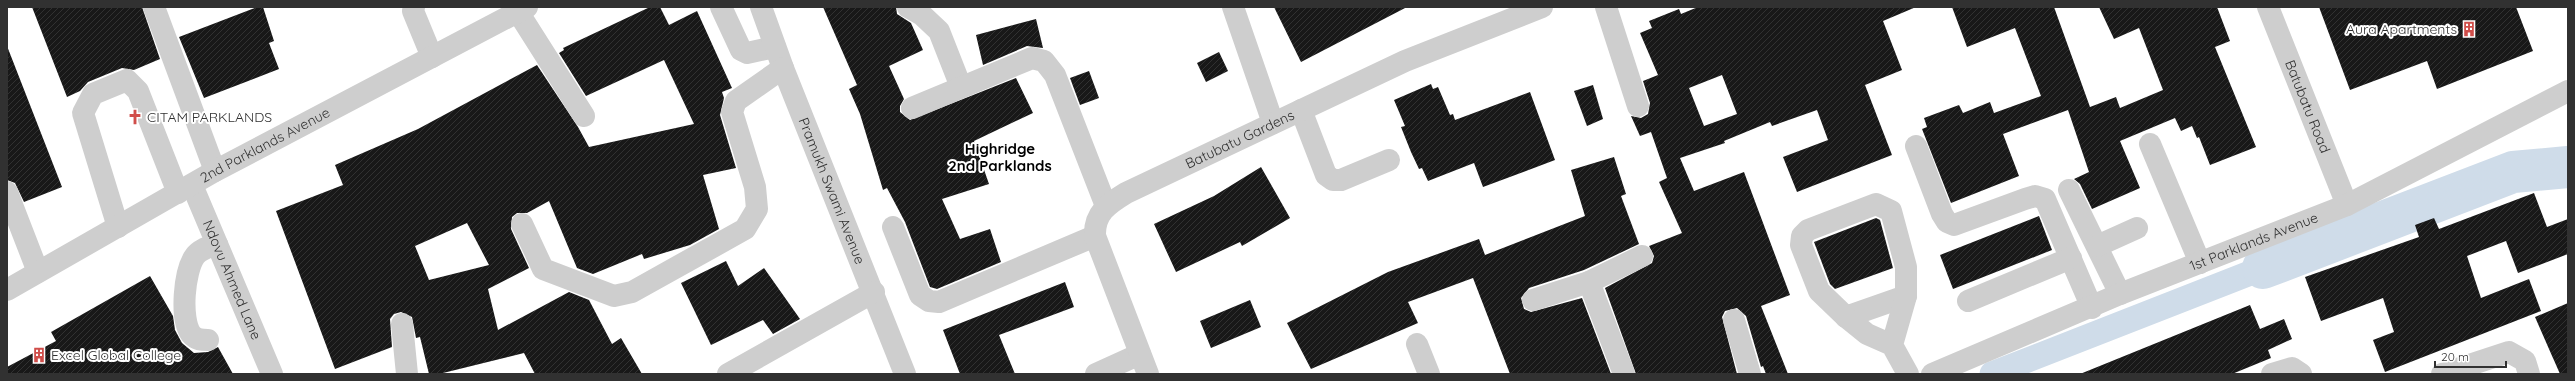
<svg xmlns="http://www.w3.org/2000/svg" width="2575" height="381" font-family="Quicksand,sans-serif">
<defs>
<pattern id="building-hatch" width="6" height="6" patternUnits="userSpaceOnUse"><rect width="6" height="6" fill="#181818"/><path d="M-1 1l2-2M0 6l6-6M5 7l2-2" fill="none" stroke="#313131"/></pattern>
</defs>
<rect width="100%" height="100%" fill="#fff"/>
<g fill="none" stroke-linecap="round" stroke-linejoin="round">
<polyline stroke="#cfdce9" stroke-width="25" points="1992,374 2263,268"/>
<polyline stroke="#cfdce9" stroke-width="42" points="2263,268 2513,172 2568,167"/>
</g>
<g fill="url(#building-hatch)" fill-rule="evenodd">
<polygon points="32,7 142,7 160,59 134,70 122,68 88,82 80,91 67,97"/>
<polygon points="257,7 263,7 274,41 269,43 279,69 204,98 179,37"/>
<path d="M650,7H660L669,25L697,11L732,88L722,92L724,98L720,115L736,168L703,175L719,229L690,245L644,259L642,254L593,274L577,268L549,201L527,213H517L512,217L511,229L529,268L488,289L498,330L569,292L589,300L612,344L621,338L642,374H535L524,353L439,374H429L420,337L416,338L412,317L401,312L394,314L390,319L392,347L335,369L276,211L343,185L335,165L418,129L537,65L578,127L589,147L694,124L664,60L586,96L559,53L564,50L563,48ZM467,223L489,265L429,280L415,246Z"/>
<polygon points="823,7 896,7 897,14 911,23 923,50 889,66 904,99 900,106 900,112 910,120 1016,78 1033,113 974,141 989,184 942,199 960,239 990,229 1001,262 937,289 930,287 905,222 887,188 883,190 860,114 849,89 857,85"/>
<polygon points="1274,7 1407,7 1301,62"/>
<path d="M1698,7H1916L1883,21L1902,70L1865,85L1892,155L1797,192L1783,157L1828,140L1817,110L1772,126L1770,122L1724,141L1725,143L1680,158L1694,191L1744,172L1790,295L1761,306L1788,374H1766L1763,366L1761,367L1746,316L1737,308L1725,311L1722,317L1737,374H1636L1605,288L1652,263L1654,256L1649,246L1682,233L1659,182L1667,178L1651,132L1640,136L1631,116L1641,118L1648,114L1650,103L1643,81L1658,75L1640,33L1652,28L1649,21L1679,9L1681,14ZM1722,75L1737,114L1704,126L1689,88Z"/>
<polygon points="1952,7 2054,7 2090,107 2116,97 2120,108 2163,90 2139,28 2114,39 2099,7 2217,7 2230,41 2215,47 2256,147 2210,165 2199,137 2197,138 2192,126 2181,131 2175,118 2120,141 2140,188 2092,209 2080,184 2074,179 2089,172 2068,110 2003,134 2019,176 1951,203 1922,129 1927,127 1924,118 1959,105 1963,113 1990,102 1994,113 2041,96 2015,28 1967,47"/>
<polygon points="2319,7 2516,7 2533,51 2437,89 2427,61 2350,90"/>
<polygon points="1036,19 1043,48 1027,46 983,65 976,35"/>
<polygon points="7,46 62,187 24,202 15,183 7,180"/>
<polygon points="1219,52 1228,71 1206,82 1197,63"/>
<polygon points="1089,71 1099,98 1080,105 1070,78"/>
<polygon points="1431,84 1433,89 1438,87 1450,115 1453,114 1455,120 1530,92 1555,160 1483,187 1474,163 1428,181 1422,168 1419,169 1411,152 1401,127 1405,126 1394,100"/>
<polygon points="1593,85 1603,119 1587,126 1574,91"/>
<polygon points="1614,157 1626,194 1621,196 1639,244 1584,270 1529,288 1521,298 1524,309 1531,312 1582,298 1611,374 1510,374 1473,278 1408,302 1418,323 1311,369 1287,323 1388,272 1479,239 1485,255 1585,216 1571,170"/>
<polygon points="1261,167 1290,218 1242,246 1240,242 1176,272 1154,224 1214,196"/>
<polygon points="2534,193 2547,227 2568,219 2568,254 2518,273 2506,241 2467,256 2481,298 2529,279 2541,311 2385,372 2373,340 2394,332 2383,298 2321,321 2305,277 2419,237 2415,225 2434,218 2439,229"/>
<polygon points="2039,216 2052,250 1953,289 1940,255"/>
<polygon points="1876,218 1880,220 1893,268 1835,289 1830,284 1814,242"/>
<polygon points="726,261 738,286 764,268 800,319 773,334 763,320 711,345 681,283"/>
<polygon points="150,276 173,316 175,330 182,343 194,353 208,352 218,347 233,374 7,374 7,367 56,341 51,332"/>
<polygon points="1065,282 1074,307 999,335 1015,374 960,374 943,330"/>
<polygon points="1250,300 1261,327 1211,348 1200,321"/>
<polygon points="2568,303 2568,374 2560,374 2535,317"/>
<polygon points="2250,305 2260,329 2284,319 2292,339 2268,350 2271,358 2232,374 2080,374"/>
</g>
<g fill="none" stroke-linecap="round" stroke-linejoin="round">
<g stroke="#cecece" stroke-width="22">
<polyline points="154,7 215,171"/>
<polyline points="414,7 413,11 432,57"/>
<polyline points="721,7 741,50 747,53 775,47"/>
<path id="s1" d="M761,7L783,68L905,374"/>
<polyline points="908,7 922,15 939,31 961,87"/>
<polyline points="1233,7 1273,123"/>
<polyline points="1606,7 1638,106"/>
<path id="s2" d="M2268,7L2347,205"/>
<polyline points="518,12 584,116"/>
<polyline points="912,108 1032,58 1044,61 1055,75 1106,206"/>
<polyline points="1301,110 1326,175 1333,180 1341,180 1389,160"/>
<polyline points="2150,144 2200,263"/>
<polyline points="1916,146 1942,214 1947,222 1954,225 2025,199 2035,196 2045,199 2092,308"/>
<path id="s3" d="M192,185L272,374"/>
<polyline points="2069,190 2120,294"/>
<polyline points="7,192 38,272"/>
<polyline points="522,224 543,269 614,296 632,292 745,229 757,209 755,187 732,112 736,101 783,68"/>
<polyline points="118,227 83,113 93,94 127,80 138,91 178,193"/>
<polyline points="893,227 920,295 929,301 939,302 1095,236"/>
<polyline points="2097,246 2137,228"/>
<path id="s4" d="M7,290L215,171L527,7"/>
<polyline points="1533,300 1589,282"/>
<polyline points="1968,301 2071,258"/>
<polyline points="1846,317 1906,296"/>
<polyline points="1734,320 1750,374"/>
<polyline points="402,324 407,374"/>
<path d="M208,340C202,340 196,340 191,334C180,319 184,271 195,256C200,249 209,247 217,244"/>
<polyline points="1417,344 1429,374"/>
<polyline points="1892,345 1906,296 1906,267 1891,211 1876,204 1808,230 1802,236 1801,245 1819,291 1846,317 1867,334 1892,345 1908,374"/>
<polyline points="728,374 874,292"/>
<polyline points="1096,374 1140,354"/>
<path id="s5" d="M1148,374L1095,236C1094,213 1108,204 1126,193L1405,61L1542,7"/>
<polyline points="1624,374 1589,282 1642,256"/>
<path id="s6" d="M1932,374L2120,294L2347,205L2568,91"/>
<polyline points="2272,374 2292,368 2301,374"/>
<polyline points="2442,374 2509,352 2525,361 2529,374"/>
</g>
</g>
<defs>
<g id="building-bare" transform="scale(1.2)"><path d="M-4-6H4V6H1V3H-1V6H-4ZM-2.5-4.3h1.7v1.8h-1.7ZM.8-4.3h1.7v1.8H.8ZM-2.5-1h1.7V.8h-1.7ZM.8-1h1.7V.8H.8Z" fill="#d04e4a" stroke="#fff" stroke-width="2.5" paint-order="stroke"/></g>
<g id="church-bare" transform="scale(1.2)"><path d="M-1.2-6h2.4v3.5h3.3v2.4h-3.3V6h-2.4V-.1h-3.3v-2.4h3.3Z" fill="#d04e4a" stroke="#fff" stroke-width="2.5" paint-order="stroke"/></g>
</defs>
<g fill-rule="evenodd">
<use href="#building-bare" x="2469" y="29"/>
<use href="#church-bare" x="135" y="117"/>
<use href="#building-bare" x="39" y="355"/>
</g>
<g text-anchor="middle" stroke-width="4" stroke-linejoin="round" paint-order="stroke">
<g font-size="14" fill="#313131" stroke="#fff" text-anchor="start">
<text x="2457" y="34" text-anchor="end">Aura Apartments</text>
<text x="147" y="122">CITAM PARKLANDS</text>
<text x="51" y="360">Excel Global College</text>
</g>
<g font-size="14" fill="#313131" stroke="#fff">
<text dy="5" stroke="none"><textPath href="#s2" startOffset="107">Batubatu Road</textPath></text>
<text dy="5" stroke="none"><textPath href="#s5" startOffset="330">Batubatu Gardens</textPath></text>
<text dy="5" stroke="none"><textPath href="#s4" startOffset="296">2nd Parklands Avenue</textPath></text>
<text dy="5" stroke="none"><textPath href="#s1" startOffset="197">Pramukh Swami Avenue</textPath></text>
<text dy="5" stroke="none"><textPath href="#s6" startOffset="348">1st Parklands Avenue</textPath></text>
<text dy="5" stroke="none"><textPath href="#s3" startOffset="103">Ndovu Ahmed Lane</textPath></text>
</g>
<g font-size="15" font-weight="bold" fill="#000" stroke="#fff">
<text x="1000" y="154">Highridge<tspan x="1000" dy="17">2nd Parklands</tspan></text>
</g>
</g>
<rect width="2575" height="381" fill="none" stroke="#313131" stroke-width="16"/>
<path d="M2435 361v6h71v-6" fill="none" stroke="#313131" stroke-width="2"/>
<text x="2441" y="361" font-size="12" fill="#313131" stroke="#ffffff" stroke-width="3" paint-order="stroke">20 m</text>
</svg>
